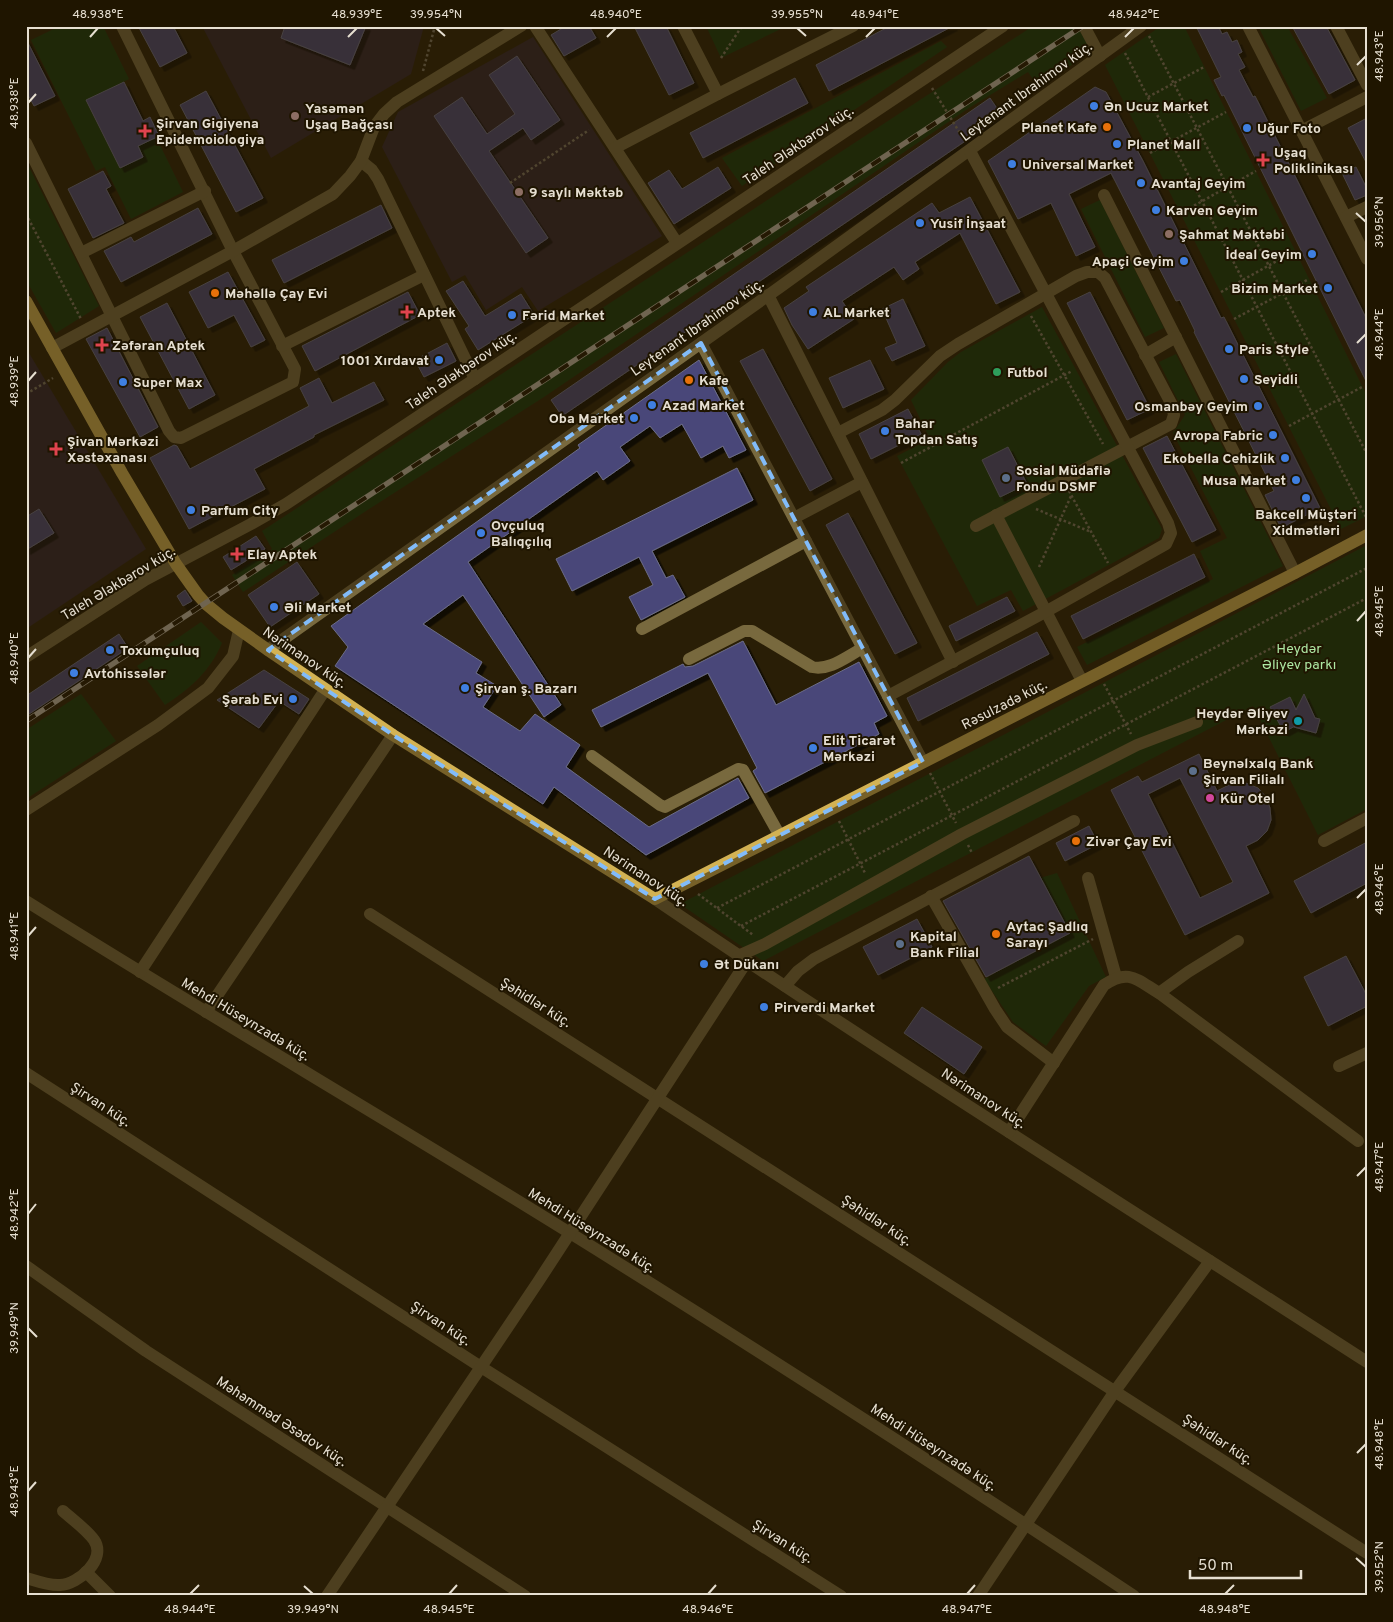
<svg xmlns="http://www.w3.org/2000/svg" width="1393" height="1622" font-family="Overpass,sans-serif">
<defs>
<filter id="shadow"><feDropShadow dx="4.5" dy="4.5" stdDeviation="0" flood-color="#0009"/></filter>
</defs>
<rect width="100%" height="100%" fill="#291e06"/>
<g fill="#30222e">
<polygon points="202,26 424,26 411,74 271,158"/>
<polygon points="533,37 662,236 538,311 522,287 486,310 465,275 452,282 382,147 398,112"/>
</g>
<polygon fill="#2f222f" points="26,348 146,549 26,629"/>
<g fill="#13370d">
<polygon points="60,26 103,26 129,79 86,101 120,168 143,157 138,146 156,137 183,192 131,219 105,167 96,171 31,40"/>
<polygon points="706,26 787,26 721,58"/>
<polygon points="1033,26 1077,26 1091,50 1040,89 1028,72 969,108 544,397 366,511 243,592 232,575 272,549 262,531"/>
<polygon points="1161,26 1184,26 1367,396 1367,516 1341,529 1105,65"/>
<polygon points="1258,26 1287,26 1327,98 1301,111"/>
<polygon points="941,41 947,47 742,186 722,158"/>
<polygon points="26,161 99,306 56,333 26,280"/>
<polygon points="1100,200 1164,328 1145,337 1081,209"/>
<polygon points="1042,307 1162,529 1159,538 1023,611 1011,590 977,606 897,456 930,439 911,400 948,362 961,352"/>
<polygon points="1176,354 1283,566 1087,665 1077,647 1213,579 1200,551 1227,538 1173,433 1185,415 1159,362"/>
<polygon points="1367,545 1367,809 1318,835 1253,706 763,961 680,904"/>
<path d="M201,622L222,643C210,671 191,688 165,705L137,666Z"/>
<polygon points="81,694 116,741 26,799 26,730"/>
<polygon points="1057,873 1106,977 1089,986 1046,1046 1013,1022 984,979 1069,934 1040,878"/>
</g>
<g fill="#484779" stroke="#6c6d88" fill-rule="evenodd" filter="url(#shadow)">
<polygon points="138,26 173,26 187,53 160,67"/>
<polygon points="285,26 366,26 350,65 281,38"/>
<polygon points="566,26 589,26 596,38 564,56 551,35"/>
<polygon points="634,26 666,26 694,83 669,95"/>
<polygon points="890,26 953,26 829,91 816,65"/>
<polygon points="1196,26 1218,26 1222,34 1227,32 1232,42 1237,40 1242,52 1238,54 1245,67 1239,70 1253,97 1255,96 1367,320 1367,383 1224,95 1222,96 1214,80 1221,77"/>
<polygon points="1292,26 1326,26 1355,80 1329,94"/>
<polygon points="26,39 55,96 34,106 26,91"/>
<polygon points="517,56 560,120 531,140 523,128 489,151 548,238 526,253 434,116 462,97 487,134 515,114 489,75"/>
<polygon points="795,78 808,103 703,158 690,133"/>
<polygon points="124,82 143,121 150,117 159,136 138,146 143,157 120,168 86,100"/>
<polygon points="1095,87 1106,92 1143,161 1221,318 1224,317 1320,508 1281,528 1265,495 1274,491 1194,332 1195,331 1180,300 1176,301 1111,173 1069,194 1095,247 1076,256 1051,203 1018,219 988,161"/>
<polygon points="206,91 263,198 236,212 180,105"/>
<polygon points="990,98 1002,116 562,416 551,400"/>
<polygon points="1367,118 1367,164 1348,128"/>
<polygon points="718,167 731,188 674,224 648,183 669,170 682,189"/>
<polygon points="1356,167 1367,189 1367,195 1355,200 1342,173"/>
<polygon points="103,171 111,186 106,189 124,223 93,238 68,189"/>
<polygon points="970,197 1020,292 996,304 960,233 915,262 919,269 903,280 894,267 842,301 854,319 808,349 792,325 784,308 809,291 806,287 932,203 939,213"/>
<polygon points="381,205 392,228 284,283 272,260"/>
<polygon points="198,208 212,234 121,282 104,251 131,237 134,242"/>
<polygon points="228,272 265,340 251,347 234,315 208,328 189,292"/>
<polygon points="463,281 485,316 521,294 534,315 478,350 465,329 469,326 446,291"/>
<polygon points="408,292 420,315 315,371 302,346"/>
<polygon points="1090,292 1150,409 1127,420 1067,303"/>
<polygon points="903,299 925,346 892,361 885,348 897,343 882,309"/>
<polygon points="167,303 215,395 189,409 140,317"/>
<polygon points="107,328 158,427 140,437 86,339"/>
<polygon points="447,343 456,361 424,377 415,360"/>
<polygon points="763,349 832,479 810,491 740,361"/>
<polygon points="699,360 746,450 729,458 723,446 701,458 682,424 660,438 650,426 620,447 630,461 603,480 597,471 468,562 561,705 544,717 463,595 423,624 482,662 476,673 497,686 483,707 520,731 535,714 580,745 566,767 649,827 738,778 749,798 646,855 554,787 543,804 335,666 348,647 331,626 580,448 578,445"/>
<polygon points="870,360 884,389 843,408 829,378"/>
<polygon points="319,378 332,403 374,382 384,400 314,435 314,437 254,469 265,489 189,529 150,458 174,445 177,446 190,469 309,406 300,388"/>
<polygon points="908,409 921,434 871,459 859,434"/>
<polygon points="1167,436 1216,530 1192,542 1143,448"/>
<polygon points="1008,447 1027,484 1000,497 982,460"/>
<polygon points="737,468 753,500 652,551 666,578 673,575 685,597 641,620 629,597 653,585 639,557 572,591 556,559"/>
<polygon points="39,509 54,533 26,550 26,517"/>
<polygon points="848,513 917,643 895,654 826,525"/>
<polygon points="256,536 265,549 231,570 223,557"/>
<polygon points="1194,554 1205,577 1083,639 1071,616"/>
<polygon points="297,562 319,594 270,627 248,595"/>
<polygon points="185,590 192,601 183,606 177,596"/>
<polygon points="1007,597 1015,611 956,641 949,626"/>
<polygon points="1037,632 1049,654 918,721 907,698"/>
<polygon points="119,634 128,648 26,716 26,696"/>
<polygon points="743,641 776,705 859,662 887,716 874,723 879,734 765,793 753,771 757,768 708,673 601,727 592,710 683,664 685,667 693,666"/>
<polygon points="264,670 309,699 299,714 279,701 259,728 217,700"/>
<polygon points="1304,694 1315,718 1320,719 1316,733 1294,727 1295,726 1284,732 1270,707 1290,697 1296,710"/>
<path d="M1199,754L1217,791L1233,783H1246L1258,788L1266,797L1270,808L1271,820L1267,831L1258,840L1246,846L1269,893L1185,935L1111,790L1138,776L1142,782ZM1180,778L1233,882L1200,898L1148,794Z"/>
<polygon points="1089,826 1098,844 1065,861 1056,843"/>
<polygon points="1367,842 1367,883 1311,913 1294,881"/>
<polygon points="1029,856 1070,933 986,977 943,901"/>
<polygon points="917,919 932,947 878,975 863,947"/>
<polygon points="1346,956 1367,996 1367,1006 1328,1026 1304,977"/>
<polygon points="922,1007 982,1047 964,1074 904,1033"/>
</g>
<g fill="none" stroke-linecap="round" stroke-linejoin="round">
<g stroke="#7e7562" stroke-width="2.5" stroke-dasharray="2.5 2.5" stroke-linecap="butt">
<polyline points="1149,36 1367,454"/>
<polyline points="1125,53 1367,519"/>
<polyline points="721,58 742,26"/>
<polyline points="423,71 435,26"/>
<polyline points="932,88 963,138"/>
<polyline points="1148,97 1204,67"/>
<polyline points="1150,153 1226,112"/>
<polyline points="510,183 589,130"/>
<polyline points="1181,213 1256,171"/>
<polyline points="26,214 81,319"/>
<polyline points="1221,292 1295,251"/>
<polyline points="1031,316 1103,444"/>
<polyline points="1234,319 1309,279"/>
<polyline points="26,394 53,378"/>
<polyline points="1289,426 1362,387"/>
<polyline points="901,463 1072,371"/>
<polyline points="1069,491 1108,563"/>
<polyline points="1036,509 1091,532"/>
<polyline points="1039,567 1071,496"/>
<polyline points="1104,684 1131,734"/>
<polyline points="930,773 956,823"/>
<polyline points="839,821 865,873"/>
<polyline points="968,845 972,853"/>
<polyline points="698,894 753,935"/>
<polyline points="717,908 1367,568"/>
<polyline points="741,926 1367,598"/>
<polyline points="998,988 1093,939"/>
</g>
<g stroke="#78693e" stroke-width="12">
<polyline points="535,26 677,243"/>
<polyline points="683,26 718,94"/>
<polyline points="1084,26 1100,56"/>
<polyline points="1248,26 1367,259"/>
<polyline points="1336,26 1367,85"/>
<polyline points="1301,131 1367,97"/>
<polyline points="26,143 169,431 174,437 181,438 293,382 295,369 233,251 122,26"/>
<polyline points="615,148 718,94 853,26"/>
<polyline points="361,161 372,170 378,179 475,379"/>
<polyline points="1104,195 1295,573"/>
<polyline points="1346,217 1367,207"/>
<polyline points="81,253 205,191"/>
<polyline points="768,295 953,662"/>
<polyline points="701,343 923,762"/>
<polyline points="282,346 424,275"/>
<polyline points="52,348 233,251 333,194 350,176 361,161 374,127 384,114 397,102 521,26"/>
<polyline points="1145,355 1176,337"/>
<polyline points="838,433 882,410 895,400 940,356 958,344 1076,276 1087,272 1098,272 1105,278 1172,405 1174,415 1171,424 976,526"/>
<polyline points="996,515 1082,681"/>
<polyline points="794,518 862,482"/>
<polyline points="642,629 806,541"/>
<polyline points="268,650 780,287 1141,26"/>
<polyline points="26,657 145,580 251,524 286,504 475,379 1003,26"/>
<path d="M689,659L744,631H752L812,667C830,671 847,656 863,648"/>
<polyline points="888,696 1047,611 1166,544 1171,533 1168,523 970,151"/>
<polyline points="592,756 660,805 665,807 738,769 743,770 780,836"/>
<polyline points="26,810 158,725 208,688 233,656 239,630"/>
<polyline points="1324,841 1367,818"/>
<polyline points="1088,878 1116,977"/>
<polyline points="931,896 995,1009 1007,1027 1054,1063"/>
<path d="M655,899C889,1058 1129,1208 1367,1362"/>
<path d="M26,901C206,1014 390,1121 570,1233C760,1351 947,1472 1134,1596"/>
<polyline points="370,914 1367,1553"/>
<polyline points="738,956 765,944 962,834 1137,745 1197,722"/>
<polyline points="140,972 325,690"/>
<polyline points="785,986 798,971 814,959 1074,821"/>
<polyline points="1159,993 1188,972 1238,941"/>
<polyline points="206,1012 393,735"/>
<polyline points="1339,1066 1367,1053"/>
<polyline points="26,1073 481,1367 841,1596"/>
<path d="M1009,1132L1104,985C1129,968 1137,980 1159,993L1358,1141"/>
<polyline points="26,1266 146,1351 525,1596"/>
<polyline points="86,1572 110,1596"/>
<path d="M26,1578C36,1581 50,1586 60,1585C79,1584 107,1559 94,1540C86,1529 73,1520 63,1511"/>
<polyline points="327,1596 538,1282 747,961"/>
<polyline points="978,1596 1115,1391 1210,1261"/>
</g>
<polyline stroke="#d3b253" stroke-width="12" points="26,301 122,473 176,564 198,595 206,604 223,618 268,650 393,735 655,899 1295,573 1367,535"/>
<g stroke="#c3bbab" stroke-width="5.5">
<polyline id="rail" points="26,721 1083,26"/>
</g>
<use href="#rail" stroke="#1f1500" stroke-width="4" stroke-dasharray="11" stroke-linecap="butt"/>
</g>
<path d="M0 0H1393V1622H0ZM701,343L923,762L655,899L393,735L268,650Z" fill="#291e06" fill-opacity=".55" fill-rule="evenodd"/>
<path fill="none" stroke="#82bcfa" stroke-width="4" stroke-dasharray="10 6" stroke-linejoin="round" d="M701,343L923,762L655,899L393,735L268,650Z"/>
<path fill="none" stroke="#e6dfd1" stroke-width="2" d="M436,28L445,36M797,28L806,36M90,37L98,28M348,37L357,28M607,37L616,28M866,37L875,28M1125,37L1134,28M1357,65L1366,56M28,103L36,94M1356,213L1366,222M1357,343L1366,334M28,381L36,372M1357,621L1366,611M28,658L36,649M1357,898L1366,889M28,936L36,927M1357,1176L1366,1167M28,1214L36,1204M28,1328L37,1337M1357,1453L1366,1444M28,1491L36,1482M1356,1558L1366,1567M304,1586L313,1594M190,1594L199,1585M449,1594L457,1585M708,1594L716,1585M967,1594L975,1585M1225,1594L1234,1585"/>
<g fill="#3f7fe0" stroke="#1f1500" stroke-width="2">
<circle cx="1094" cy="106" r="5"/>
<circle cx="1247" cy="128" r="5"/>
<circle cx="1117" cy="144" r="5"/>
<circle cx="1012" cy="164" r="5"/>
<circle cx="1141" cy="183" r="5"/>
<circle cx="1156" cy="210" r="5"/>
<circle cx="920" cy="223" r="5"/>
<circle cx="1312" cy="254" r="5"/>
<circle cx="1184" cy="261" r="5"/>
<circle cx="1328" cy="288" r="5"/>
<circle cx="813" cy="312" r="5"/>
<circle cx="512" cy="315" r="5"/>
<circle cx="1229" cy="349" r="5"/>
<circle cx="439" cy="360" r="5"/>
<circle cx="1244" cy="379" r="5"/>
<circle cx="123" cy="382" r="5"/>
<circle cx="652" cy="405" r="5"/>
<circle cx="1258" cy="406" r="5"/>
<circle cx="634" cy="418" r="5"/>
<circle cx="885" cy="431" r="5"/>
<circle cx="1273" cy="435" r="5"/>
<circle cx="1285" cy="458" r="5"/>
<circle cx="1296" cy="480" r="5"/>
<circle cx="1306" cy="498" r="5"/>
<circle cx="191" cy="510" r="5"/>
<circle cx="481" cy="533" r="5"/>
<circle cx="274" cy="607" r="5"/>
<circle cx="110" cy="650" r="5"/>
<circle cx="74" cy="673" r="5"/>
<circle cx="465" cy="688" r="5"/>
<circle cx="293" cy="699" r="5"/>
<circle cx="813" cy="748" r="5"/>
<circle cx="704" cy="964" r="5"/>
<circle cx="764" cy="1007" r="5"/>
</g>
<g fill="#8d6e63" stroke="#1f1500" stroke-width="2">
<circle cx="295" cy="116" r="5"/>
<circle cx="519" cy="192" r="5"/>
<circle cx="1169" cy="234" r="5"/>
</g>
<g fill="#e8710a" stroke="#1f1500" stroke-width="2">
<circle cx="1107" cy="127" r="5"/>
<circle cx="215" cy="293" r="5"/>
<circle cx="689" cy="380" r="5"/>
<circle cx="1076" cy="841" r="5"/>
<circle cx="996" cy="934" r="5"/>
</g>
<g fill="#e0444e" stroke="#1f1500" stroke-width="2">
<path d="M142.5 123.5h5v5h5v5h-5v5h-5v-5h-5v-5h5z"/>
<path d="M1260.5 152.5h5v5h5v5h-5v5h-5v-5h-5v-5h5z"/>
<path d="M404.5 304.5h5v5h5v5h-5v5h-5v-5h-5v-5h5z"/>
<path d="M99.5 337.5h5v5h5v5h-5v5h-5v-5h-5v-5h5z"/>
<path d="M53.5 441.5h5v5h5v5h-5v5h-5v-5h-5v-5h5z"/>
<path d="M234.5 546.5h5v5h5v5h-5v5h-5v-5h-5v-5h5z"/>
</g>
<circle fill="#2e9e5b" stroke="#1f1500" stroke-width="2" cx="997" cy="372" r="5"/>
<g fill="#5c6f8a" stroke="#1f1500" stroke-width="2">
<circle cx="1006" cy="478" r="5"/>
<circle cx="1193" cy="771" r="5"/>
<circle cx="900" cy="944" r="5"/>
</g>
<circle fill="#0f9aa8" stroke="#1f1500" stroke-width="2" cx="1298" cy="721" r="5"/>
<circle fill="#d1479c" stroke="#1f1500" stroke-width="2" cx="1210" cy="798" r="5"/>
<g text-anchor="middle" stroke-width="4" stroke-linejoin="round" paint-order="stroke">
<g font-size="14" fill="#e6dfd1" stroke="#1f1500">
<text transform="translate(1026 91) rotate(-36)" y="5">Leytenant Ibrahimov küç.</text>
<text transform="translate(798 145) rotate(-34)" y="5">Taleh Ələkbərov küç.</text>
<text transform="translate(697 327) rotate(-35)" y="5">Leytenant Ibrahimov küç.</text>
<text transform="translate(461 370) rotate(-34)" y="5">Taleh Ələkbərov küç.</text>
<text transform="translate(118 583) rotate(-31)" y="5">Taleh Ələkbərov küç.</text>
<text transform="translate(305 657) rotate(34)" y="5">Nərimanov küç.</text>
<text transform="translate(1004 704) rotate(-27)" y="5">Rəsulzadə küç.</text>
<text transform="translate(646 876) rotate(33)" y="5">Nərimanov küç.</text>
<text transform="translate(536 1002) rotate(32)" y="5">Şəhidlər küç.</text>
<text transform="translate(246 1019) rotate(31)" y="5">Mehdi Hüseynzadə küç.</text>
<text transform="translate(984 1098) rotate(33)" y="5">Nərimanov küç.</text>
<text transform="translate(101 1104) rotate(33)" y="5">Şirvan küç.</text>
<text transform="translate(877 1220) rotate(33)" y="5">Şəhidlər küç.</text>
<text transform="translate(592 1230) rotate(32)" y="5">Mehdi Hüseynzadə küç.</text>
<text transform="translate(441 1323) rotate(33)" y="5">Şirvan küç.</text>
<text transform="translate(282 1421) rotate(33)" y="5">Məhəmməd Əsədov küç.</text>
<text transform="translate(1218 1439) rotate(33)" y="5">Şəhidlər küç.</text>
<text transform="translate(934 1447) rotate(33)" y="5">Mehdi Hüseynzadə küç.</text>
<text transform="translate(783 1541) rotate(32)" y="5">Şirvan küç.</text>
</g>
<g font-size="14" font-weight="bold" fill="#e6dfd1" stroke="#1f1500" text-anchor="start">
<text x="1104" y="111">Ən Ucuz Market</text>
<text x="305" y="113">Yasəmən<tspan x="305" dy="16">Uşaq Bağçası</tspan></text>
<text x="156" y="128">Şirvan Gigiyena<tspan x="156" dy="16">Epidemoiologiya</tspan></text>
<text x="1097" y="132" text-anchor="end">Planet Kafe</text>
<text x="1257" y="133">Uğur Foto</text>
<text x="1127" y="149">Planet Mall</text>
<text x="1274" y="157">Uşaq<tspan x="1274" dy="16">Poliklinikası</tspan></text>
<text x="1022" y="169">Universal Market</text>
<text x="1151" y="188">Avantaj Geyim</text>
<text x="529" y="197">9 saylı Məktəb</text>
<text x="1166" y="215">Karven Geyim</text>
<text x="930" y="228">Yusif İnşaat</text>
<text x="1179" y="239">Şahmat Məktəbi</text>
<text x="1302" y="259" text-anchor="end">İdeal Geyim</text>
<text x="1174" y="266" text-anchor="end">Apaçi Geyim</text>
<text x="1318" y="293" text-anchor="end">Bizim Market</text>
<text x="225" y="298">Məhəllə Çay Evi</text>
<text x="417" y="317">Aptek</text>
<text x="823" y="317">AL Market</text>
<text x="522" y="320">Fərid Market</text>
<text x="112" y="350">Zəfəran Aptek</text>
<text x="1239" y="354">Paris Style</text>
<text x="429" y="365" text-anchor="end">1001 Xırdavat</text>
<text x="1007" y="377">Futbol</text>
<text x="1254" y="384">Seyidli</text>
<text x="699" y="385">Kafe</text>
<text x="133" y="387">Super Max</text>
<text x="662" y="410">Azad Market</text>
<text x="1248" y="411" text-anchor="end">Osmanbəy Geyim</text>
<text x="624" y="423" text-anchor="end">Oba Market</text>
<text x="895" y="428">Bahar<tspan x="895" dy="16">Topdan Satış</tspan></text>
<text x="1263" y="440" text-anchor="end">Avropa Fabric</text>
<text x="67" y="446">Şivan Mərkəzi<tspan x="67" dy="16">Xəstəxanası</tspan></text>
<text x="1275" y="463" text-anchor="end">Ekobella Cehizlik</text>
<text x="1016" y="475">Sosial Müdafiə<tspan x="1016" dy="16">Fondu DSMF</tspan></text>
<text x="1286" y="485" text-anchor="end">Musa Market</text>
<text x="201" y="515">Parfum City</text>
<text x="1306" y="519" text-anchor="middle">Bakcell Müştəri<tspan x="1306" dy="16">Xidmətləri</tspan></text>
<text x="491" y="530">Ovçuluq<tspan x="491" dy="16">Balıqçılıq</tspan></text>
<text x="247" y="559">Elay Aptek</text>
<text x="284" y="612">Əli Market</text>
<text x="120" y="655">Toxumçuluq</text>
<text x="84" y="678">Avtohissələr</text>
<text x="475" y="693">Şirvan ş. Bazarı</text>
<text x="283" y="704" text-anchor="end">Şərab Evi</text>
<text x="1288" y="718" text-anchor="end">Heydər Əliyev<tspan x="1288" dy="16">Mərkəzi</tspan></text>
<text x="823" y="745">Elit Ticarət<tspan x="823" dy="16">Mərkəzi</tspan></text>
<text x="1203" y="768">Beynəlxalq Bank<tspan x="1203" dy="16">Şirvan Filialı</tspan></text>
<text x="1220" y="803">Kür Otel</text>
<text x="1086" y="846">Zivər Çay Evi</text>
<text x="1006" y="931">Aytac Şadlıq<tspan x="1006" dy="16">Sarayı</tspan></text>
<text x="910" y="941">Kapital<tspan x="910" dy="16">Bank Filial</tspan></text>
<text x="714" y="969">Ət Dükanı</text>
<text x="774" y="1012">Pirverdi Market</text>
</g>
<g font-size="14" fill="#ade7a2" stroke="#1f1500">
<text x="1299" y="653">Heydər<tspan x="1299" dy="16">Əliyev parkı</tspan></text>
</g>
</g>
<rect width="1393" height="1622" fill="none" stroke="#1f1500" stroke-width="55"/>
<path d="M1190 1570v8h111v-8" fill="none" stroke="#e6dfd1" stroke-width="2.5"/>
<text x="1198" y="1570" font-size="15" fill="#e6dfd1" stroke="#1f1500" stroke-width="4" paint-order="stroke">50 m</text>
<rect x="28" y="28" width="1338" height="1566" fill="none" stroke="#e6dfd1" stroke-width="2"/>
<g font-size="12" text-anchor="middle" fill="#e6dfd1">
<text x="98" y="18">48.938°E</text>
<text x="357" y="18">48.939°E</text>
<text x="436" y="18">39.954°N</text>
<text x="616" y="18">48.940°E</text>
<text x="797" y="18">39.955°N</text>
<text x="875" y="18">48.941°E</text>
<text x="1134" y="18">48.942°E</text>
<text transform="translate(1379 56) rotate(-90)" y="4">48.943°E</text>
<text transform="translate(14 103) rotate(-90)" y="4">48.938°E</text>
<text transform="translate(1379 222) rotate(-90)" y="4">39.956°N</text>
<text transform="translate(1379 334) rotate(-90)" y="4">48.944°E</text>
<text transform="translate(14 381) rotate(-90)" y="4">48.939°E</text>
<text transform="translate(1379 611) rotate(-90)" y="4">48.945°E</text>
<text transform="translate(14 658) rotate(-90)" y="4">48.940°E</text>
<text transform="translate(1379 889) rotate(-90)" y="4">48.946°E</text>
<text transform="translate(14 936) rotate(-90)" y="4">48.941°E</text>
<text transform="translate(1379 1167) rotate(-90)" y="4">48.947°E</text>
<text transform="translate(14 1214) rotate(-90)" y="4">48.942°E</text>
<text transform="translate(14 1328) rotate(-90)" y="4">39.949°N</text>
<text transform="translate(1379 1444) rotate(-90)" y="4">48.948°E</text>
<text transform="translate(14 1491) rotate(-90)" y="4">48.943°E</text>
<text transform="translate(1379 1567) rotate(-90)" y="4">39.952°N</text>
<text x="190" y="1613">48.944°E</text>
<text x="313" y="1613">39.949°N</text>
<text x="449" y="1613">48.945°E</text>
<text x="708" y="1613">48.946°E</text>
<text x="967" y="1613">48.947°E</text>
<text x="1225" y="1613">48.948°E</text>
</g>
</svg>
